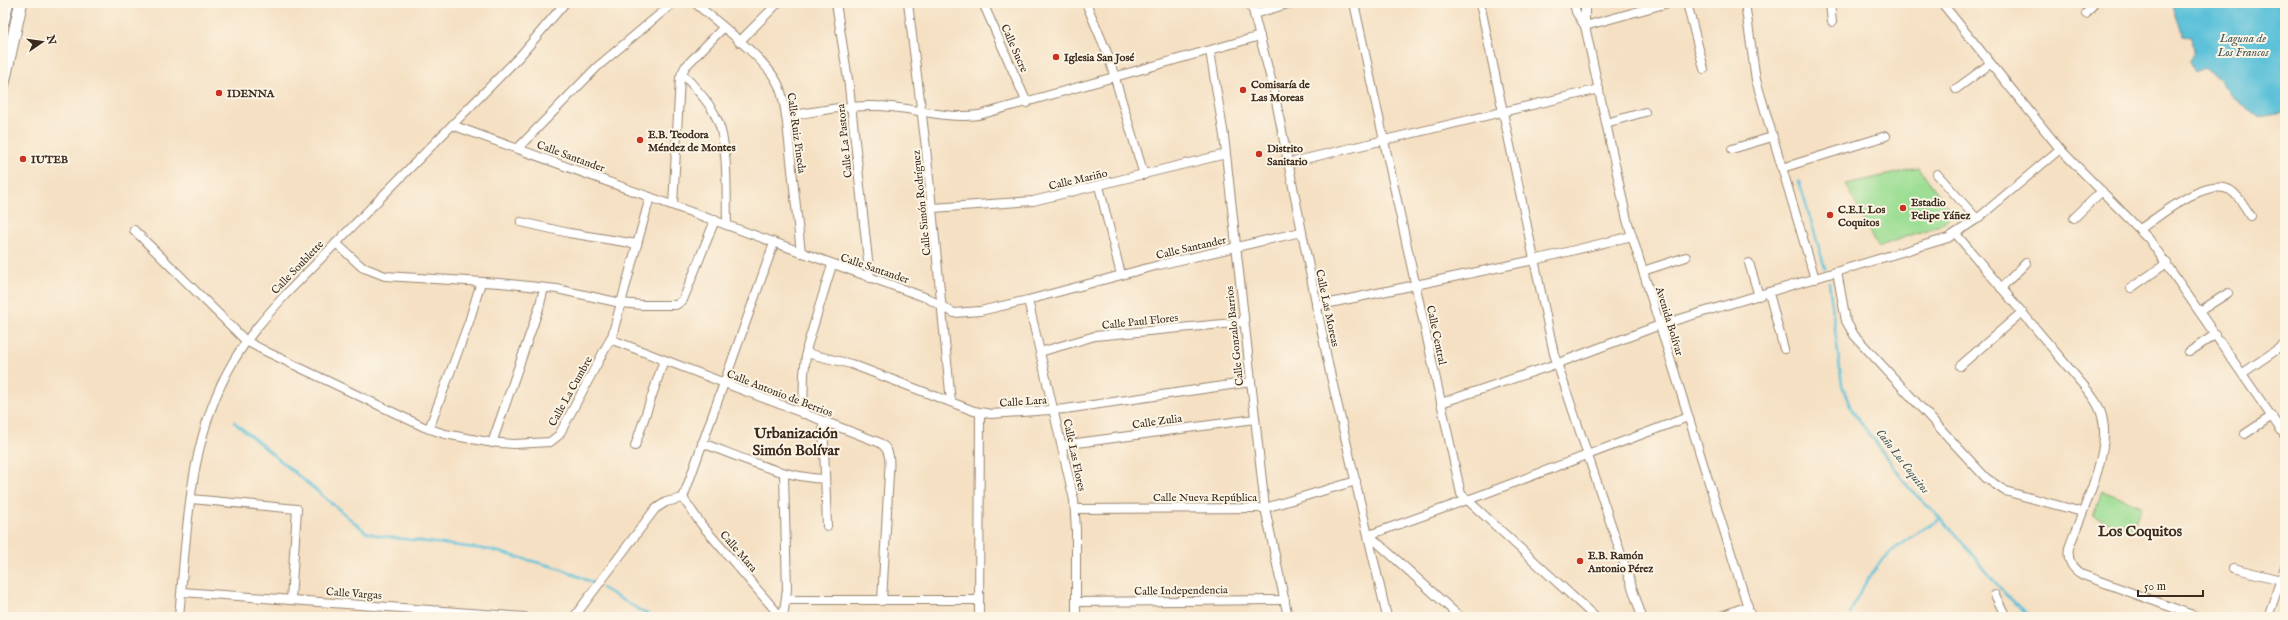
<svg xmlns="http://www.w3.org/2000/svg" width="2288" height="620" font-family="'IM FELL English',serif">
<rect width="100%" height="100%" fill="#fcf5e5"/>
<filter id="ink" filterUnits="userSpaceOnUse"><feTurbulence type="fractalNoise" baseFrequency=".025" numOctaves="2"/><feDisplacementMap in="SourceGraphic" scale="8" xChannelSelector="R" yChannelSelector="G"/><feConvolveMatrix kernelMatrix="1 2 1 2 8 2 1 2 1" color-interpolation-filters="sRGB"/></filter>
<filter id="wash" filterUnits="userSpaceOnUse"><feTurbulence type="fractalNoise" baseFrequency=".012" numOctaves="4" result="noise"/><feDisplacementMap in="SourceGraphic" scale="16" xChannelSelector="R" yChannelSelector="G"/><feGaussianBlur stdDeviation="0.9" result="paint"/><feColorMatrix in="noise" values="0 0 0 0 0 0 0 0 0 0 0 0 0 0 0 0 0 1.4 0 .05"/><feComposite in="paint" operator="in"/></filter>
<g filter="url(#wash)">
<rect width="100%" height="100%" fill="#f5e0c3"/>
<g fill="#9dde94" stroke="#6c8459">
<polygon points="1919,168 1948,207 1949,218 1940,225 1877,247 1846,184"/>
<polygon points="2102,491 2142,506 2133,531 2093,516"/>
</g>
<polygon fill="#5bc1d9" stroke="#4b767c" points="2171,3 2285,3 2285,113 2259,117 2232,97 2218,78 2204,68 2195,72 2189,61 2194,52 2192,36 2183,35"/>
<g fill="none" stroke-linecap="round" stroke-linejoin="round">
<g stroke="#5bc1d9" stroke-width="2.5">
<polyline points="1799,181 1825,268"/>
<polyline points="1829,282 1842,385 1851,409 1909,488 1949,527 2006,595 2031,617"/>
<polyline points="234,422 366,532 380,536 491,550 562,569 593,583"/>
<polyline points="602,588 652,617"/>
<path d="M1850,614C1872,561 1893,547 1940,519"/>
</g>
</g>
</g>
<g filter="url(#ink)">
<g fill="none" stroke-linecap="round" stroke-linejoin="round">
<g stroke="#988570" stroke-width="10">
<g id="minor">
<path d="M695,3C717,22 767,60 778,84C784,96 785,110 787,123L801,253"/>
<polyline points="836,3 849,86 870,278"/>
<polyline points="908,3 926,148 951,402"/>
<polyline points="983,3 1027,103"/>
<polyline points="1086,3 1108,55 1144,175"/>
<polyline points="1251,3 1274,91 1329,368 1387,617"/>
<polyline points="1354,3 1461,494 1595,617"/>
<polyline points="1480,3 1554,354 1642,617"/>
<polyline points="1574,3 1576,12 1585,26"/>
<polyline points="1585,3 1585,26 1627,220 1751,617"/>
<polyline points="1687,3 1704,69"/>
<polyline points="1745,3 1756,80 1815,279"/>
<polyline points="1830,3 1832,22"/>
<polyline points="1942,3 2060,149 2149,239 2285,436"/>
<polyline points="1254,14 1291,3"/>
<polyline points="2086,14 2094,3"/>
<polyline points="1585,26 1668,3"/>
<polyline points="739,42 778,3"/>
<polyline points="1210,51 1224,136 1265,508 1288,617"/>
<path d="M682,73C694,87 709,101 717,119C729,145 726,196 727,225"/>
<polyline points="1956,89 1990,64"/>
<path d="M786,116C815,112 845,105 875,106C910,106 943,120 979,115L1260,36"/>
<polyline points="1606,123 1645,112"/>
<polyline points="452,125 927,298 954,313 980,311 1028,300 1159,265 1301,232"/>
<polyline points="518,148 597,67 673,3"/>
<polyline points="1732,149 1772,137"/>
<polyline points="1288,163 1599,89"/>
<polyline points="1782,168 1886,136"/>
<polyline points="1937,174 1977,219"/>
<polyline points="1099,186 1121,275"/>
<polyline points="673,205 680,78 685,67 723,28"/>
<polyline points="933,208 1033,201 1226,154"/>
<polyline points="2074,218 2102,191"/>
<polyline points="521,222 569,233 637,244"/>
<path d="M2140,229C2160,216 2205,177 2230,190C2239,195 2245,208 2251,216"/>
<polyline points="134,230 246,341 267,352 424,427 445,434 488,442 514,444 550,442 559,435 612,336 650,197"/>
<path d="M1956,234L2084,386C2093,397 2101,407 2103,421C2110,455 2081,514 2069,548C2067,560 2072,569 2083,575L2198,617"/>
<polyline points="336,243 362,267 385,276 500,283 557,289 621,303 642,305 676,305 683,300 715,220"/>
<polyline points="1749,263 1759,296"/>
<polyline points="1643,271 1686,257"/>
<polyline points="1837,272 1846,321 1854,335 1986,478 2005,491 2082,512"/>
<polyline points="2001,288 2026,263"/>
<polyline points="2131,288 2167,263"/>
<polyline points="1769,293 1784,349"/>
<polyline points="1028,300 1074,500 1076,530 1076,617"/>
<polyline points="1316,306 1534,260 1632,236"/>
<polyline points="2200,311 2228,293"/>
<path d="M610,339L878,442C891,448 890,461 889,474L882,601"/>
<polyline points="1040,352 1095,336 1244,322"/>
<polyline points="2189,352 2216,334"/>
<polyline points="806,353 851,364 974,411 991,414 1065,409 1251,382"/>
<polyline points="1960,366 2022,312"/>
<polyline points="2243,373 2285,344"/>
<polyline points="1441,403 1556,364 1660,325 1948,238 1977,219 2060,149"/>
<polyline points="803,414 804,374 807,347 832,265"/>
<polyline points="823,421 827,526"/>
<polyline points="429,429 469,322 481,282"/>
<polyline points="2245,434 2272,416"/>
<polyline points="492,443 539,308 544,288"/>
<path d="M702,443C743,458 781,477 825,479"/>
<polyline points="1062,445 1255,419"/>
<polyline points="635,446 664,360"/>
<polyline points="683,498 774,243"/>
<polyline points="683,498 701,524 781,617"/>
<polyline points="191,499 297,509 291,599"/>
<polyline points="1075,509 1265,508 1356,481"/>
<polyline points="2233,568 2281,580"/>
<polyline points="182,592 525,617"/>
<polyline points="1995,595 2006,617"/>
<polyline points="786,600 979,600"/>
<polyline points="1076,602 1285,600"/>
<path d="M179,617C187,532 188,438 233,362C248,336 267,315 287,293L520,56L565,3"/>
<polyline points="574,617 655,509 666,502 683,498"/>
<polyline points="783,617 787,590 784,474"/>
<polyline points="979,617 980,413"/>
<polyline points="1460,617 1369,535 1484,494 1688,417"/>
<polyline points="1719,617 1748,606"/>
<polyline points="2268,617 2285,567"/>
</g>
</g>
<g stroke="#988570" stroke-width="14">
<g id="primary">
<polyline points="3,21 7,3"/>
<polyline points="3,85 21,3"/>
</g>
</g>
<use href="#minor" stroke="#fff" stroke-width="8"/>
<use href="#primary" stroke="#fff" stroke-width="12"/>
</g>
</g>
<g fill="#c8321e" stroke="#fcf5e5" stroke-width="1.5">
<circle cx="1056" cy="57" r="4"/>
<circle cx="1243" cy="90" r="4"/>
<circle cx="219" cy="93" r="4"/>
<circle cx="640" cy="140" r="4"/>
<circle cx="1259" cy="154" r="4"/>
<circle cx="23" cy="159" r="4"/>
<circle cx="1903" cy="208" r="4"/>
<circle cx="1830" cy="215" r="4"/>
<circle cx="1580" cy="561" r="4"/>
</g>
<g text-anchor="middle" stroke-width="4" stroke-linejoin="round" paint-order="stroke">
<g font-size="11" fill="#3b2a1e" stroke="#fcf5e5">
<text transform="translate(1015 48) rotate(66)" y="4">Calle Sucre</text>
<text transform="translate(797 133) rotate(82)" y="4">Calle Ruiz Pineda</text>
<text transform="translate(844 141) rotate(-96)" y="4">Calle La Pastora</text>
<text transform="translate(571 156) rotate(20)" y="4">Calle Santander</text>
<text transform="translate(1078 179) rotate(-13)" y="4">Calle Mariño</text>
<text transform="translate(921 203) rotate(-96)" y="4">Calle Simón Rodríguez</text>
<text transform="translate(1191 247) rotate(-13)" y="4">Calle Santander</text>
<text transform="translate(297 267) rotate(-46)" y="4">Calle Soublette</text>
<text transform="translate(875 268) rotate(19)" y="4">Calle Santander</text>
<text transform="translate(1328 308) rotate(78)" y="4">Calle Las Moreas</text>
<text transform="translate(1140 321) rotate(-6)" y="4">Calle Paul Flores</text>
<text transform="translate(1670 321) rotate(73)" y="4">Avenida Bolívar</text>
<text transform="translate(1437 335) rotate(78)" y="4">Calle Central</text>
<text transform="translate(1234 336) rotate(-96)" y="4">Calle Gonzalo Barrios</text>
<text transform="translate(570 391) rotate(-61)" y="4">Calle La Cumbre</text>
<text transform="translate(780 393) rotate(21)" y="4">Calle Antonio de Berrios</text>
<text transform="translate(1023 401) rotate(-4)" y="4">Calle Lara</text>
<text transform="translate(1157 421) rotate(-8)" y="4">Calle Zulia</text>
<text transform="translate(1075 455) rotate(78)" y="4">Calle Las Flores</text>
<text x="1205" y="501">Calle Nueva República</text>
<text transform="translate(739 551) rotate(49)" y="4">Calle Mara</text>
<text transform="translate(1181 590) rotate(-1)" y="4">Calle Independencia</text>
<text transform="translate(354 593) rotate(4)" y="4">Calle Vargas</text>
</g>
<g font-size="11" font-weight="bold" fill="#3b2a1e" stroke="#fcf5e5" text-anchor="start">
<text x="1064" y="61">Iglesia San José</text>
<text x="1251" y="88">Comisaría de<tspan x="1251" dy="13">Las Moreas</tspan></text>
<text x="227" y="97">IDENNA</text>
<text x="648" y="138">E.B. Teodora<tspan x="648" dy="13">Méndez de Montes</tspan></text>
<text x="1267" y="152">Distrito<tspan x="1267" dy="13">Sanitario</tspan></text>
<text x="31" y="163">IUTEB</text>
<text x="1911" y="206">Estadio<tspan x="1911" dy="13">Felipe Yáñez</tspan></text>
<text x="1838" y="213">C.E.I. Los<tspan x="1838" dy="13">Coquitos</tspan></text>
<text x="1588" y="559">E.B. Ramón<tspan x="1588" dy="13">Antonio Pérez</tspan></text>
</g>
<g font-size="12" font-style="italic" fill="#455756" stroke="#fcf5e5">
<text x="2243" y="42">Laguna de<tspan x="2243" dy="14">Los Francos</tspan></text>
<text transform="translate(1903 461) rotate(52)" y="4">Caño Los Coquitos</text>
</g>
<g font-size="15" font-weight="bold" fill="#3b2a1e" stroke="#fcf5e5">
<text x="796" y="438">Urbanización<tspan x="796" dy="17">Simón Bolívar</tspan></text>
<text x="2140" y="536">Los Coquitos</text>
</g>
</g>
<rect width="2288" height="620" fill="none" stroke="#fcf5e5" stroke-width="16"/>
<g transform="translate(42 42) rotate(77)" stroke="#fcf5e5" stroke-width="3" paint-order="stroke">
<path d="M0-3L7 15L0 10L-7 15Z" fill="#3b2a1e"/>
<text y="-6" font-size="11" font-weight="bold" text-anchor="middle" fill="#3b2a1e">N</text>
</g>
<path d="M2138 590v6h65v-6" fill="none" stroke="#3b2a1e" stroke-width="2"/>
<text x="2144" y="590" font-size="12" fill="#3b2a1e" stroke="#fcf5e5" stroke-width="3" paint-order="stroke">50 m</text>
</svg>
